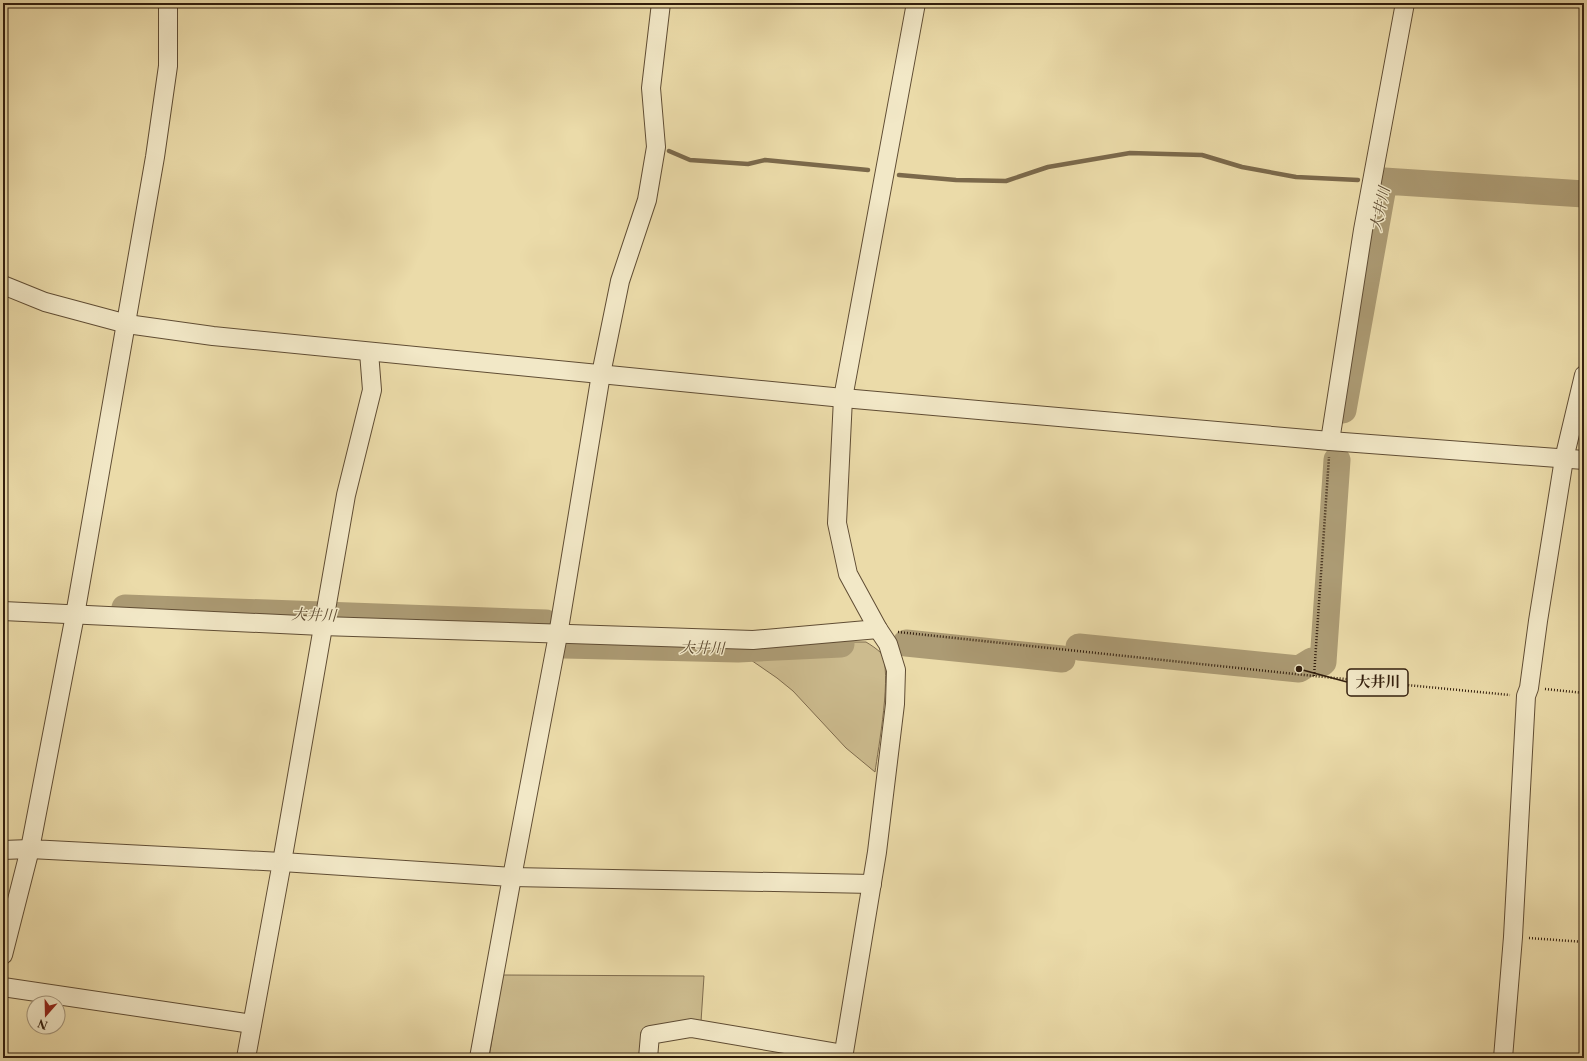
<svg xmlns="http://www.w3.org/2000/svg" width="1587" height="1061" font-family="'Libre Caslon Text','Noto Serif JP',serif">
<rect width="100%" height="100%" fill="#ebdba9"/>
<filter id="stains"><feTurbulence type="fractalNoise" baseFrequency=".005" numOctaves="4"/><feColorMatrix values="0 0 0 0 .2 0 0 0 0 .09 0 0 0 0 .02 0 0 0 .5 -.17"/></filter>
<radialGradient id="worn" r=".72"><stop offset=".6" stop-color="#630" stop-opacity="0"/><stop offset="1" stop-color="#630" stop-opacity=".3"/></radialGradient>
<g fill="#ccbb8e" stroke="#7f6c4e">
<path d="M845,642H866C871,645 877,649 881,653C893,669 878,750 875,772L846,748L793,691L777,678L748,658L749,651L824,647L832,648Z"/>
<polygon points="502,975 704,976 701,1022 641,1032 643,1058 489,1058"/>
</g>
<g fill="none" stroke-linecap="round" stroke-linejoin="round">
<g stroke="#7b694b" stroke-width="4.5">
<polyline points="669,151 690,160 748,164 765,160 868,170"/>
<polyline points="899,175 956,180 1006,181 1048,167 1130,153 1202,155 1242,167 1296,177 1358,180"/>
</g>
<g stroke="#ac9b74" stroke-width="27">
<polyline points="1343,410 1384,181 1584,194"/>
<polyline points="125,608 546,623"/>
<polyline points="906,643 1062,659"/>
<polyline points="564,645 738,649 841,644"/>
<polyline points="1079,647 1299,669 1312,661"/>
<polyline points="1322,663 1323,662 1337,460"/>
</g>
<g stroke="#604d34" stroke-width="20">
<g id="minor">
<polyline points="168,3 168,66 155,157 75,615 30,849 282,862 246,1058"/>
<polyline points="661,3 651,88 656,147 647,200 620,281 601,374 558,635 512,877 872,884"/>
<polyline points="3,285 45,302 127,324 213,336 843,398 1330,441 1584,460"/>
<polyline points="369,352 372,390 346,495 282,862 512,877 479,1058"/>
<polyline points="1330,441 1363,230 1405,3"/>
<polyline points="3,611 322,626 753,640 878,629"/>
<polyline points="3,850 30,849 3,955"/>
<polyline points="3,987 252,1024"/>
<polyline points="648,1058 650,1035 691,1028 844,1054"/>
<polyline points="843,1058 877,852 895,704 896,670 888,644 878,629 848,574 837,523 843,398 916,3"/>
<polyline points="1503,1058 1513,937 1526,696 1529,688 1538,621 1564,459 1584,375"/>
</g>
</g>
<g stroke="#321e0d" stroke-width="2.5" stroke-dasharray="1 2" stroke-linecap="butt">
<polyline points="898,632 1314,676 1510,695"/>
<polyline points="1314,676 1329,457"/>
<polyline points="1545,689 1584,693"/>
<polyline points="1529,938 1584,942"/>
</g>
<use href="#minor" stroke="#f2e8c7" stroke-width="18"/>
</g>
<g text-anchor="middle" stroke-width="3" stroke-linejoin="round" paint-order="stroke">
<g font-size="15" font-style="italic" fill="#5d4a31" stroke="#f2e8c7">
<text transform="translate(1380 209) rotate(-78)" y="5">大井川</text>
<text transform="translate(314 615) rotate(2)" y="5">大井川</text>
<text transform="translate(702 648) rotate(1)" y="5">大井川</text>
</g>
</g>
<path fill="none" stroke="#321e0d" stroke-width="1.5" d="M1299 669L1347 682"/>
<circle fill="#321e0d" stroke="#f2e8c7" stroke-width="1.5" cx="1299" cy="669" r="4"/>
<rect fill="#f2e8c7" stroke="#321e0d" stroke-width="1.5" x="1347" y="669" width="61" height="27" rx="4"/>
<g font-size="15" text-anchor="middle" font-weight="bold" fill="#321e0d">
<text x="1378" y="687">大井川</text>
</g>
<rect width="1587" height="1061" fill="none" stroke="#ebdba9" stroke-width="16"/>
<rect x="4" y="4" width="1579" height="1053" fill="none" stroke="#321e0d" stroke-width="2"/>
<rect x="8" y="8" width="1571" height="1045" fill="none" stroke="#321e0d"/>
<g transform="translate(46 1015) rotate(200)"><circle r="19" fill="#f2e8c7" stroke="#a5977d"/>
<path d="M0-3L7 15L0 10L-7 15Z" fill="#8f2418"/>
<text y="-6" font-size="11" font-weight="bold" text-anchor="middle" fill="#321e0d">N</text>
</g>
<rect width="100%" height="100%" filter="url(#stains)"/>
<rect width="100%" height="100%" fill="url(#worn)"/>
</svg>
